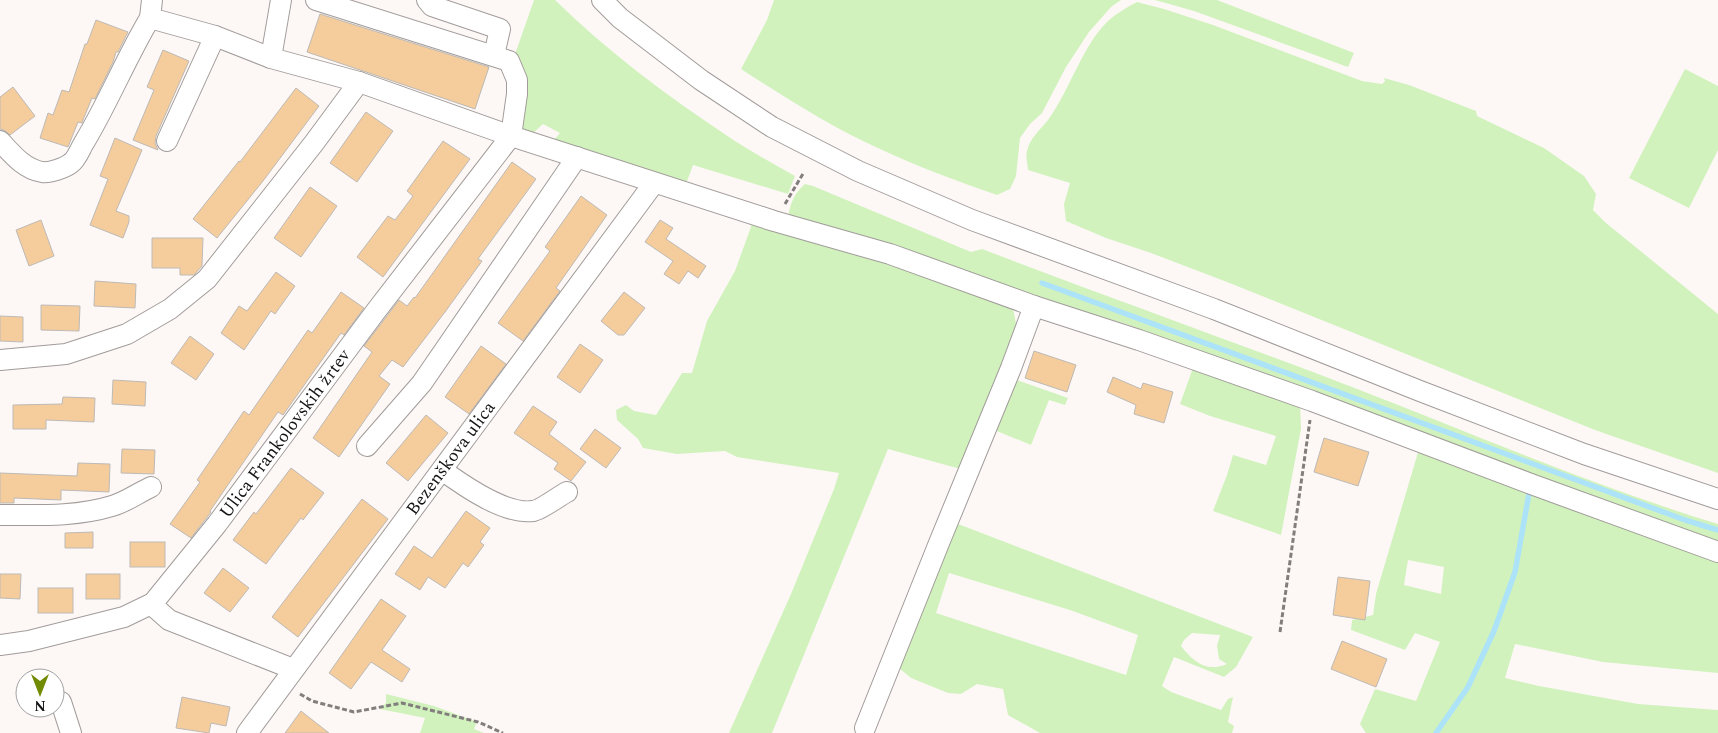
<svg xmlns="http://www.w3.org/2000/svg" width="1718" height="733" font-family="Spectral,serif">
<rect width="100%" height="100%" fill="#fdf8f6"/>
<g fill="#d1f2bd" fill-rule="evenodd">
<path d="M534,0H555C607,51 666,95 726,135C748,150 772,163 795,176L788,194L693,165L686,184L554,140L560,133L543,124L532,134L520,129L513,60Z"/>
<path d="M774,0H1121L1111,7L1089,32L1066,67L1042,113L1030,124L1020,138L1016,176L1010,189L997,195C957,181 918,167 880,149C831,127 786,98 741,69L767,20Z"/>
<polygon points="1155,0 1217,0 1354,53 1348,67 1194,11"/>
<path d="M1137,2L1164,9L1213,25L1362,81L1382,84L1385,81L1384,78L1409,85L1476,111L1477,116L1544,148L1584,176L1596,194L1593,210L1606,223L1718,314V473L1595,430L1227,282L1151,253L1106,238L1066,221L1064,204L1070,183L1028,170C1028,165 1025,157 1027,151C1030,138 1040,130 1048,120C1070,90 1082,46 1108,21C1117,13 1127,7 1137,2Z"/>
<polygon points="1685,69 1718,86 1718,150 1689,208 1629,178"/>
<path d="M805,184L813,186L971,252L982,249C1105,296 1229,340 1352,387C1474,434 1593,486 1718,524V543L1482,459L1226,360L1126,324L997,285L788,218C790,204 794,193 805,184Z"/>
<polygon points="752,224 811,237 1010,303 1014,313 1016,324 1009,360 964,470 888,449 772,733 729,733 791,594 834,489 839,473 737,457 725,451 677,454 643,448 638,439 617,420 616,410 626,405 634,411 656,415 682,373 692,373 707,321 735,271"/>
<polygon points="1194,365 1300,403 1301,429 1281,535 1213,511 1227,475 1233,455 1266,465 1276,436 1210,416 1180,404"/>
<polygon points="1014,379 1068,398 1065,405 1049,400 1031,445 992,429"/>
<path d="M1419,449L1718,558V673L1603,662L1515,644L1505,678L1539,686L1638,704L1718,710V733H1366L1360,724L1375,689L1416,701L1440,642L1415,633L1405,650L1351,630L1352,620L1373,615L1376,594ZM1408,560L1444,567L1441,594L1404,585Z"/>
<path d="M953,522L1253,637L1236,667L1224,677L1174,657L1162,686L1171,692L1221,710L1228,699L1233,697L1228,722L1234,726L1232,733H1040L1008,715L1003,689L977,684L961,694L948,693L911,678L899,668ZM949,573L1070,610L1138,635L1126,675L936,613ZM1192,633L1220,635L1217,646L1219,659L1227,664C1206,673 1193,661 1181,646L1184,640Z"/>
<polygon points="386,694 434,706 477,722 474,729 484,733 420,733 425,718 380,709 386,703"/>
</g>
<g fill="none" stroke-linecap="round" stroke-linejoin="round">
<g stroke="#ade3f9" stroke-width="5.5">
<polyline points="1042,283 1685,520 1718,530"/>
<polyline points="1436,733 1468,687 1494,631 1515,572 1530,488"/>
</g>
</g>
<g fill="#f5cc9c" stroke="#bdbab6">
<polygon points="320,14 489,67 475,109 307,52"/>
<polygon points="96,20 128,32 118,52 116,52 113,62 95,99 92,98 83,120 82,123 78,122 68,147 40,138 48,113 53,115 62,90 69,92 85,44 87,44"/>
<polygon points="163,50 189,61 156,136 155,143 158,150 133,140 154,90 147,87"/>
<polygon points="13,87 35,116 10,135 4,130 0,129 0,97"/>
<polygon points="296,88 319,106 263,181 217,238 193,219 239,161 240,162"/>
<polygon points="366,112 393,131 357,182 330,163"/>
<polygon points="115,138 142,150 116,211 129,216 129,222 123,238 90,225 108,179 100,176"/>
<polygon points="443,141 470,159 383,277 357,257 388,216 395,220 413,196 407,191"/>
<polygon points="512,162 536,179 478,259 482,261 445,312 403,367 392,360 379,376 390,384 339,457 313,438 372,352 364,346 399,300 407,306 414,297 415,298"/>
<polygon points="310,187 337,206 301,257 274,238"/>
<polygon points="581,196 607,215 556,288 560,291 523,341 498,323 550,251 545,247"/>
<polygon points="41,220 54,256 29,266 16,230"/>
<polygon points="660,220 673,228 666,239 706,266 698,278 688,271 679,284 664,274 673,261 645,242"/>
<polygon points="152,238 203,238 202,266 194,275 180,275 180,268 152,268"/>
<polygon points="276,272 295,286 275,314 271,311 244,350 221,333 239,306 247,311"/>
<polygon points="95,281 136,284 135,308 94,306"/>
<polygon points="341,292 364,308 344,335 341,333 283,415 278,412 210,511 211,512 191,538 170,524 200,482 197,480 244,411 249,415 308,330 312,333"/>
<polygon points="624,292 645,308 624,335 618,335 601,321"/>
<polygon points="41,305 80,306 79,331 41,330"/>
<polygon points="0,316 23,317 23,342 0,341"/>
<polygon points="190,336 214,354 196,380 171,363"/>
<polygon points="580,344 603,360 580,393 557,377"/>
<polygon points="481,346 506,364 469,414 445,397"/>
<polygon points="1034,351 1076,365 1067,392 1025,378"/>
<polygon points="1113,377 1141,389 1143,383 1173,392 1164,423 1134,414 1136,405 1107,392"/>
<polygon points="113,380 146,382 145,406 112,404"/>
<polygon points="63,397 95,398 94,422 46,420 46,429 13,429 13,405 62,404"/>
<polygon points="533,406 557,422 549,434 586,462 571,481 554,469 558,463 514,433"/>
<polygon points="426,415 448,433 408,481 386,463"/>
<polygon points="595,429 621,448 606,468 580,449"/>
<polygon points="1324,438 1369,452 1358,486 1314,472"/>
<polygon points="122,449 155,450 154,474 121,473"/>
<polygon points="78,463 110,464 109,492 61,490 61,500 14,498 14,503 0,503 0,473 77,476"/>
<polygon points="291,468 324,493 303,520 301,518 266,564 233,540 254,512 256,514"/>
<polygon points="362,499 388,519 298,637 272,617"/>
<polygon points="466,511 490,528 480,542 484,545 468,567 463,563 445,588 428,577 420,590 395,574 414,546 432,558"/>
<polygon points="93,532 93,548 65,548 65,533"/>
<rect x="130" y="542" width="35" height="25"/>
<polygon points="223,568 249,588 230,612 204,593"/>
<polygon points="0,574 21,574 20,599 0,598"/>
<rect x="86" y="574" width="34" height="25"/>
<polygon points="1338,577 1370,581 1365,620 1333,615"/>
<rect x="38" y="588" width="35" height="25"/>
<polygon points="381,599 406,616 382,650 410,669 402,682 371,662 351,689 329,673"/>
<polygon points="1342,641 1387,659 1376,687 1331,669"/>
<polygon points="182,697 230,707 226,726 211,723 209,733 176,728"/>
<polygon points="301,711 329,733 285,733"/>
</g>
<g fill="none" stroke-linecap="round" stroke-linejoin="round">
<g stroke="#a19c9a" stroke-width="22">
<g id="minor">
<polyline points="152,0 150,18 215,36 271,58 281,0"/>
<polyline points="427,0 432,6 500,29 494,55"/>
<polyline points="602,0 620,18 701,80 772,127 858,171 972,220 1214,309 1420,391 1584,454 1718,499"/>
<polyline points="271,58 359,82 511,136 774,221 890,254 1034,306 1139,340 1312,401 1531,484 1718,552"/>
<path d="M0,141C12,154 24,169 42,172C50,173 65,168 71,163C77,159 81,147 85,141C109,101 126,58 150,18"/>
<polyline points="167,141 215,36"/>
<polyline points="0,360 66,354 127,334 170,309 207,279 314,143 359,82"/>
<polyline points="367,446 422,383 577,157"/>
<path d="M442,470C464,486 505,515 533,511C541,510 559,496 567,492"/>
<path d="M0,515C38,515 76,517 112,506C126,502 138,493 151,487"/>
<polyline points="152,605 169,620 293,669"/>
<path id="s1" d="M0,645L29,641L124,617L153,603L217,524L376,311L511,136L517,94V80L509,61L316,0"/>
<polyline points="61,702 71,733"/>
<polyline points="865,728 939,543 1011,368 1034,306"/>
<path id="s2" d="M247,733L654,183"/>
</g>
</g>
<g stroke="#827e7d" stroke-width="3" stroke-dasharray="5 2.5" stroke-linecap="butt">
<polyline points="785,204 804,172"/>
<polyline points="1280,632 1310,420"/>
<polyline points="300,694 312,701 354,712 402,703 478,722 503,733"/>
</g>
<use href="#minor" stroke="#fff" stroke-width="20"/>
</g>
<g text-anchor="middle" stroke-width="4" stroke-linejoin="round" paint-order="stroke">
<g font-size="18" fill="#151313" stroke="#fff">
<text dy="6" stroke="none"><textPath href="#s1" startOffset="374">Ulica Frankolovskih žrtev</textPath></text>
<text dy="6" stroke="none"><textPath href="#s2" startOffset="342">Bezenškova ulica</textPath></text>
</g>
</g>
<g transform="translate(40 693) rotate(180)"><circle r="24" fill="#ffffff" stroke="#a1a1a1"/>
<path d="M0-4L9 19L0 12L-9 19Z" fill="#718b02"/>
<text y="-8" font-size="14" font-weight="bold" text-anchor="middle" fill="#151313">N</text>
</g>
</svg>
